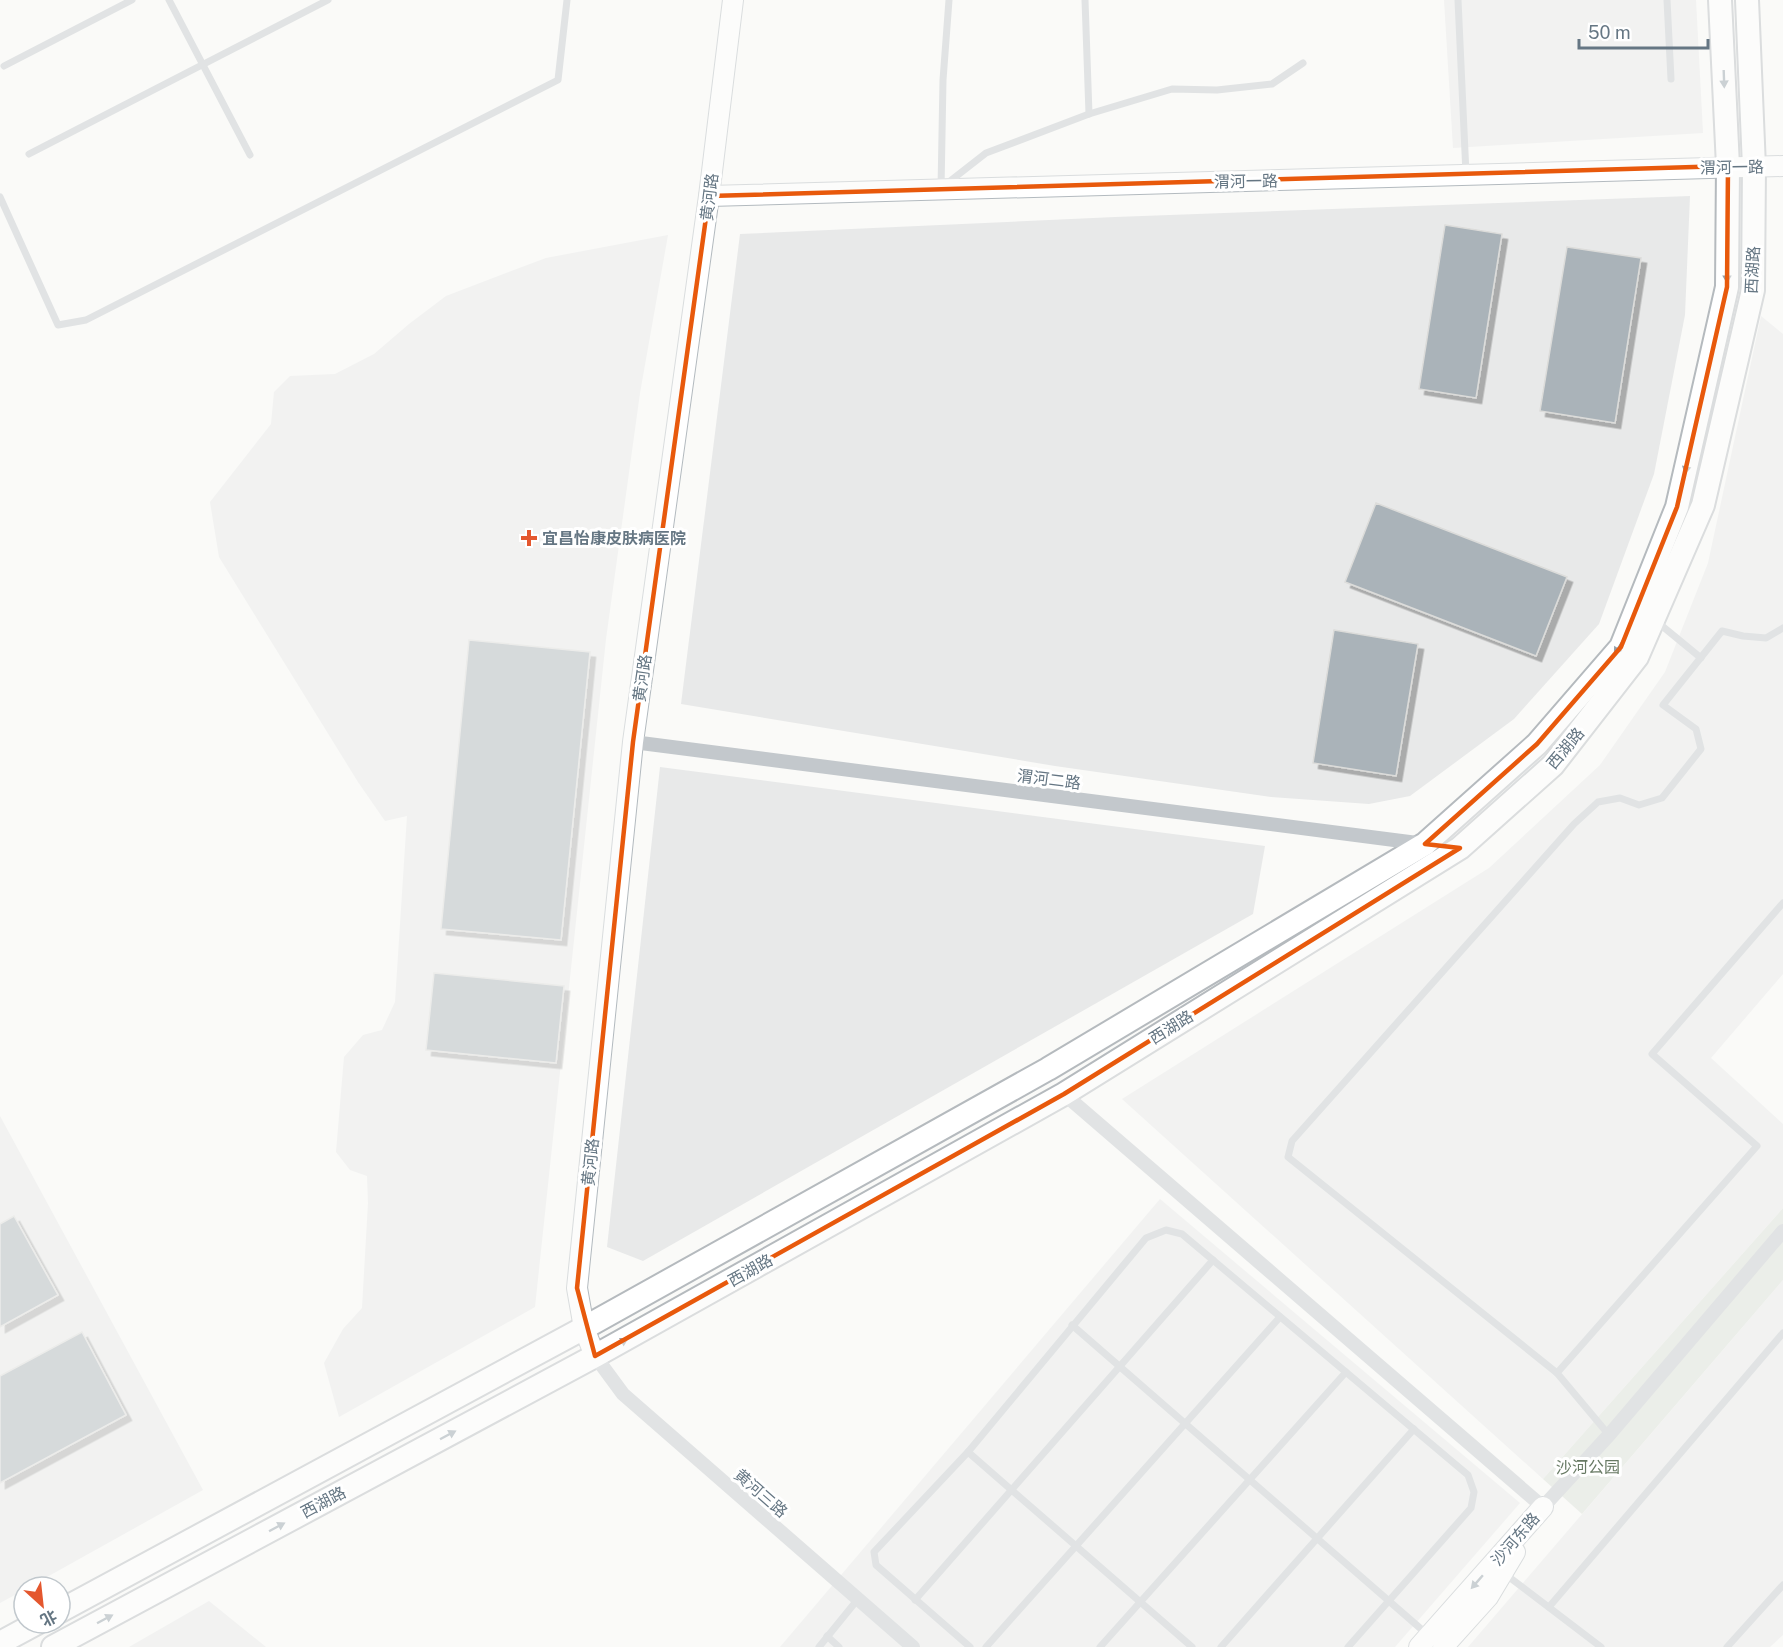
<svg xmlns="http://www.w3.org/2000/svg" width="1783" height="1647" font-family="'Public Sans','Noto Sans SC',sans-serif">
<defs>
<filter id="shadow"><feDropShadow dx="5.5" dy="5.5" stdDeviation="0" flood-color="#0004"/></filter>
</defs>
<rect width="100%" height="100%" fill="#fafaf8"/>
<g fill="#e8e9e9">
<polygon points="1444,0 1696,0 1703,133 1453,148"/>
<polygon points="1690,196 1685,315 1654,474 1599,624 1514,719 1410,796 1369,804 1271,797 1055,766 681,704 740,234 1115,217"/>
<polygon points="668,235 640,393 606,639 535,1307 339,1417 324,1363 343,1329 362,1308 368,1203 367,1176 350,1170 336,1152 344,1057 363,1035 382,1030 395,1002 407,816 385,821 358,782 219,557 210,502 271,424 274,392 290,376 335,374 374,354 409,324 446,296 493,278 546,258"/>
<polygon points="1761,316 1783,334 1783,974 1711,1058 1783,1124 1783,1208 1543,1479 1122,1099 1489,868 1600,765 1665,672 1708,563"/>
<polygon points="660,767 1265,846 1253,914 643,1261 607,1247"/>
<polygon points="0,1116 203,1490 29,1587 24,1587 24,1590 0,1603"/>
<polygon points="1160,1199 1520,1503 1395,1647 780,1647"/>
<polygon points="1783,1280 1783,1635 1770,1647 1468,1647"/>
<polygon points="209,1601 266,1647 129,1647"/>
</g>
<polygon fill="#dadfd7" points="1783,1208 1783,1280 1582,1514 1543,1479"/>
<g fill="#aab3b9" stroke="#dcdcda" stroke-width="1.5" filter="url(#shadow)">
<polygon points="1445,225 1502,234 1476,398 1419,389"/>
<polygon points="1567,247 1641,258 1615,423 1540,411"/>
<polygon points="1376,503 1567,577 1536,656 1345,582"/>
<polygon points="1334,630 1418,644 1396,776 1313,763"/>
<polygon points="469,640 590,652 561,940 441,929"/>
<polygon points="434,973 564,986 556,1063 426,1050"/>
<polygon points="14,1216 58,1295 0,1327 0,1224"/>
<polygon points="82,1332 126,1415 0,1483 0,1376"/>
</g>
<g fill="none" stroke-linecap="round" stroke-linejoin="round">
<g stroke="#b3babf" stroke-width="22">
<g id="secondary">
<polyline points="709,196 1783,166"/>
<polyline points="595,1356 584,1328 577,1288 633,742 709,196 733,0"/>
<polyline points="1419,1647 1543,1507"/>
<polyline points="1443,1647 1488,1597 1515,1552"/>
</g>
</g>
<g stroke="#b5babe" stroke-width="26">
<g id="primary">
<polyline points="60,1611 584,1328 1048,1069 1425,844 1537,744 1621,647 1677,507 1727,287 1728,166 1720,0"/>
<polyline points="0,1643 37,1623"/>
<polyline points="53,1647 595,1356 1064,1094 1460,848 1553,765 1637,657 1703,505 1753,290 1754,167 1747,0"/>
</g>
</g>
<g stroke="#c3c8cc" stroke-width="7">
<polyline points="169,0 250,155"/>
<polyline points="1085,0 1089,114"/>
<polyline points="1458,0 1466,174"/>
<polyline points="1667,0 1671,79"/>
<polyline points="4,66 132,0"/>
<polyline points="29,154 328,0"/>
<polyline points="945,185 986,153 1089,114 1172,89 1217,90 1272,84 1303,63"/>
<polyline points="941,189 943,80 949,0"/>
<polyline points="0,197 58,325 86,320 558,80 567,0"/>
<polyline points="1656,621 1701,658"/>
<polyline points="1072,1325 1428,1635"/>
<polyline points="1557,1373 1288,1157 1292,1141 1574,824 1598,802 1620,798 1639,805 1662,798 1701,749 1696,729 1663,705 1722,631 1743,636 1766,638 1783,628"/>
<polyline points="1609,1435 1557,1373 1757,1146 1652,1054 1783,903"/>
<polyline points="968,1452 1192,1647"/>
<polyline points="1505,1574 1601,1647"/>
<polyline points="915,1600 1213,1260"/>
<polyline points="1549,1607 1783,1333"/>
<polyline points="827,1636 839,1647"/>
<polyline points="819,1647 858,1599"/>
<polyline points="970,1647 876,1565 874,1552 968,1452 1146,1238 1166,1230 1182,1234 1468,1475 1474,1492 1471,1508 1348,1647"/>
<polyline points="986,1647 1280,1317"/>
<polyline points="1100,1647 1346,1372"/>
<polyline points="1221,1647 1414,1429"/>
<polyline points="1727,1647 1783,1585"/>
</g>
<g stroke="#c3c8cc" stroke-width="14">
<polyline points="633,742 1425,844"/>
<polyline points="1064,1094 1543,1507 1609,1435 1783,1231"/>
<polyline points="595,1356 623,1394 913,1647"/>
</g>
<use href="#secondary" stroke="#fff" stroke-width="20"/>
<use href="#primary" stroke="#fff" stroke-width="22"/>
</g>
<defs><path id="oneway-solid" d="M-6-.8H1V-3.2L6.5 0L1 3.2V.8H-6Z" transform="scale(1.5)"/></defs>
<g fill="#939fa8">
<use href="#oneway-solid" transform="translate(1724 79) rotate(88)"/>
<use href="#oneway-solid" transform="translate(1727 274) rotate(90)"/>
<use href="#oneway-solid" transform="translate(1687 465) rotate(103)"/>
<use href="#oneway-solid" transform="translate(1619 647) rotate(122)"/>
<use href="#oneway-solid" transform="translate(620 1343) rotate(-29)"/>
<use href="#oneway-solid" transform="translate(448 1435) rotate(-28)"/>
<use href="#oneway-solid" transform="translate(277 1527) rotate(-28)"/>
<use href="#oneway-solid" transform="translate(1477 1582) rotate(131)"/>
<use href="#oneway-solid" transform="translate(105 1619) rotate(-28)"/>
</g>
<path d="M0 0H1783V1647H0ZM1728,166L1727,287L1677,507L1621,647L1537,744L1425,844L1460,848L1064,1094L595,1356L577,1288L633,742L709,196Z" fill="#fafaf8" fill-opacity=".55" fill-rule="evenodd"/>
<path fill="none" stroke="#e8590c" stroke-width="4.5" stroke-linejoin="round" d="M1728,166L1727,287L1677,507L1621,647L1537,744L1425,844L1460,848L1064,1094L595,1356L577,1288L633,742L709,196Z"/>
<path fill="#e4572e" stroke="#fff" stroke-width="2" d="M526 529h6v6h6v6h-6v6h-6v-6h-6v-6h6z"/>
<g text-anchor="middle" stroke-width="6" stroke-linejoin="round" paint-order="stroke">
<g font-size="16" fill="#657683" stroke="#fff">
<text transform="translate(1732 167) rotate(-1)" y="6">渭河一路</text>
<text transform="translate(1246 181) rotate(-1)" y="6">渭河一路</text>
<text transform="translate(709 197) rotate(-83)" y="6">黄河路</text>
<text transform="translate(1752 270) rotate(-87)" y="6">西湖路</text>
<text transform="translate(642 678) rotate(-82)" y="6">黄河路</text>
<text transform="translate(1565 748) rotate(-50)" y="6">西湖路</text>
<text transform="translate(1049 779) rotate(7)" y="6">渭河二路</text>
<text transform="translate(1171 1027) rotate(-32)" y="6">西湖路</text>
<text transform="translate(590 1162) rotate(-84)" y="6">黄河路</text>
<text transform="translate(750 1270) rotate(-29)" y="6">西湖路</text>
<text transform="translate(761 1493) rotate(41)" y="6">黄河三路</text>
<text transform="translate(323 1502) rotate(-28)" y="6">西湖路</text>
<text transform="translate(1515 1539) rotate(-49)" y="6">沙河东路</text>
</g>
<g font-size="16" font-weight="bold" fill="#657683" stroke="#fff" text-anchor="start">
<text x="542" y="544">宜昌怡康皮肤病医院</text>
</g>
<g font-size="16" fill="#687a64" stroke="#fff">
<text x="1588" y="1473">沙河公园</text>
</g>
</g>
<g transform="translate(42 1605) rotate(153)"><circle r="28" fill="#ffffff" stroke="#c1c8cd" stroke-width="1.5"/>
<path d="M0-4.5L10 22L0 15L-10 22Z" fill="#e4572e"/>
<text y="-9" font-size="16" font-weight="bold" text-anchor="middle" fill="#657683">北</text>
</g>
<path d="M1579 39v9h129v-9" fill="none" stroke="#657683" stroke-width="3"/>
<text x="1588" y="39" font-size="18" fill="#657683" stroke="#ffffff" stroke-width="4.5" paint-order="stroke">50 m</text>
</svg>
